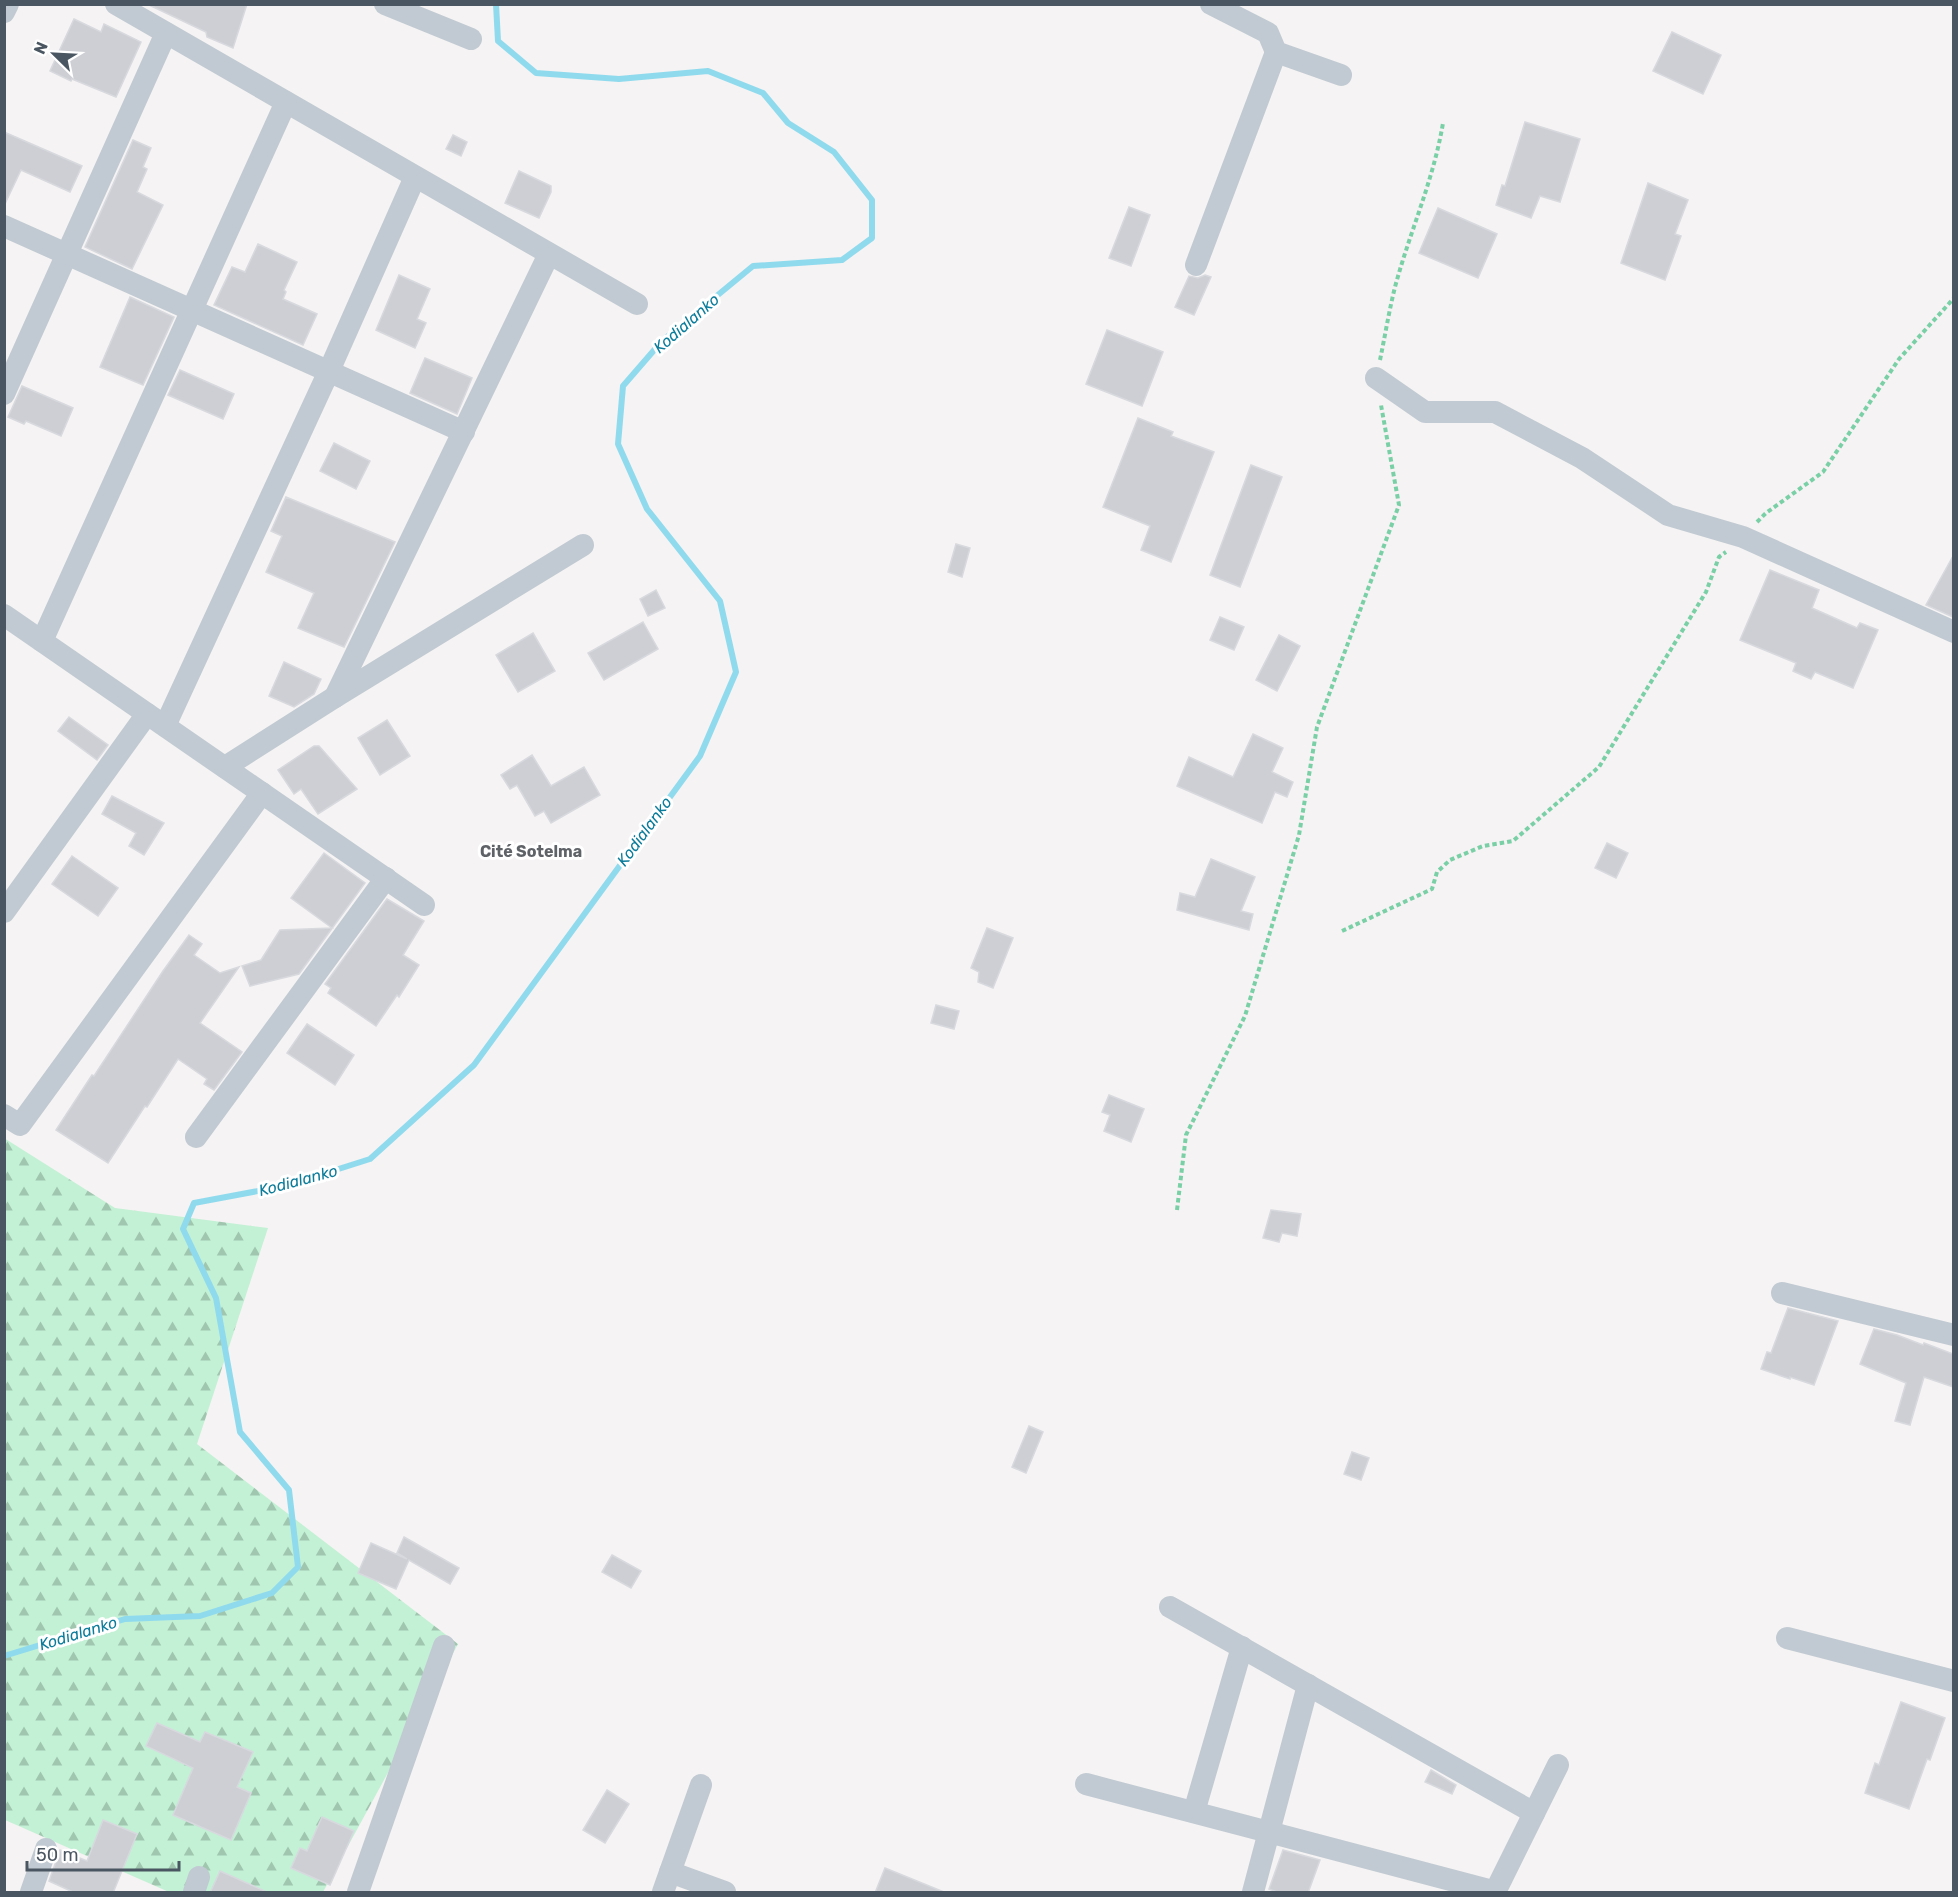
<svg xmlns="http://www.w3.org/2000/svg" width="1958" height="1897" font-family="Rubik,sans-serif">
<defs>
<pattern id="forest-firs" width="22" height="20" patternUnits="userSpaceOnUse" patternTransform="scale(1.5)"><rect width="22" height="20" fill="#c3f1d5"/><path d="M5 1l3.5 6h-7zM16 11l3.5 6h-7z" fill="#a0c6b0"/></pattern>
</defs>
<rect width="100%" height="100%" fill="#f5f3f3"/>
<polygon fill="url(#forest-firs)" points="4,1138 115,1208 268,1228 197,1444 458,1644 323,1892 169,1892 5,1820"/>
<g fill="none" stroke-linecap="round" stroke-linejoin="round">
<polyline stroke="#90daee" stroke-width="6" points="4,1656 125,1619 200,1616 272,1593 298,1567 289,1490 240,1432 216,1298 183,1229 194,1203 285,1186 370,1159 474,1065 700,756 736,672 720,601 647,509 618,444 623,386 662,341 753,266 842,260 872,238 872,200 834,152 788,123 763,93 708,71 619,79 536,73 498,41 496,4"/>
</g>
<g fill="#cdcfd5" stroke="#d7d9de" stroke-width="1.5">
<polygon points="147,4 247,4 233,48 207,37 206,32"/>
<polygon points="74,19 101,32 104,24 141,42 116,97 72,79 71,81 50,71"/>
<polygon points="1672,32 1721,55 1703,94 1653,71"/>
<polygon points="1525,122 1580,139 1560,202 1540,196 1531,218 1496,205 1502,185 1505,186"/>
<polygon points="4,132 82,166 70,192 21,170 4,206"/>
<polygon points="453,135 467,142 461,156 446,149"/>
<polygon points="133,140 151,148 143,167 147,169 137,192 163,205 132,269 85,247"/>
<polygon points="519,171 551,186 551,192 539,218 505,203"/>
<polygon points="1648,183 1688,200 1675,234 1681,236 1665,280 1621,263"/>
<polygon points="1129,207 1150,215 1131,266 1109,258"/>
<polygon points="1438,208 1497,234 1478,278 1419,253"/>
<polygon points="258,244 297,262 284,290 286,292 283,299 317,314 303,345 214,305 232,267 245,272"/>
<polygon points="399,275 430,289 417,319 426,323 415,348 376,330"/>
<polygon points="1205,275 1211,277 1194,315 1175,307 1189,276 1198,278"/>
<polygon points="130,297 174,317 143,385 100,367"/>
<polygon points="1107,330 1163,352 1142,406 1086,384"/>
<polygon points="425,358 472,378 457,414 410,393"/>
<polygon points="180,370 234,394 223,419 168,395"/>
<polygon points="22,386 73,408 61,436 26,421 24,424 8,417"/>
<polygon points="1138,418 1173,432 1171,436 1214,452 1171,562 1141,550 1150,526 1103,507"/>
<polygon points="334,443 370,461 356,489 320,471"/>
<polygon points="1251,465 1282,477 1240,587 1210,575"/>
<polygon points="286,497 395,542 344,647 298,628 314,593 266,572 282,536 271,531"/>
<polygon points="956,544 970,548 962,577 948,572"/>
<polygon points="1953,556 1953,617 1926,605"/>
<polygon points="1770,570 1819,590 1812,608 1857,628 1860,623 1878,630 1853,688 1815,672 1811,679 1793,671 1796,663 1740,640"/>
<polygon points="656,590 665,608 648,616 640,599"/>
<polygon points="1220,617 1244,627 1234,650 1210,640"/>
<polygon points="643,622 658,649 604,680 588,653"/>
<polygon points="533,633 555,671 518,692 496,655"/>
<polygon points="1279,635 1300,646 1277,691 1256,680"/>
<polygon points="284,662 321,679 314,694 294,707 269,696"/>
<polygon points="69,717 108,745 97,760 58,731"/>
<polygon points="387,720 410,756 380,775 358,738"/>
<polygon points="1253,734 1283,748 1272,772 1293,782 1287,797 1275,792 1262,823 1177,786 1189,757 1233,777"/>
<polygon points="314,746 319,746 357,789 318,814 301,789 294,794 278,770"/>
<polygon points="532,755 551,786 584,767 600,795 551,823 544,811 535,816 517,785 510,789 501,775"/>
<polygon points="112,796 164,823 144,855 129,846 136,833 102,814"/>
<polygon points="1607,843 1628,853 1616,878 1595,868"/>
<polygon points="324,853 365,883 299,974 250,986 242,966 261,960 280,930 332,928 291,898"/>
<polygon points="72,856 118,888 98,916 52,884"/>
<polygon points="1211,859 1255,877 1241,911 1253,914 1249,930 1177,910 1180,893 1195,897"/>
<polygon points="387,899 424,921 403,955 419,965 399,997 397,995 376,1026 328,993 331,988 325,984"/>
<polygon points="987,928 1013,938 993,988 978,982 979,972 971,968"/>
<polygon points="189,935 202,944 194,955 220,973 239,967 200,1023 242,1052 214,1090 204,1084 207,1079 178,1059 147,1107 145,1106 108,1163 56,1130 92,1075 94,1076 163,971"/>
<polygon points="936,1005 959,1011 954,1029 931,1023"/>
<polygon points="307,1024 354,1055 335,1085 287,1053"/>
<polygon points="1109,1095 1144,1109 1131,1142 1104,1131 1110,1115 1102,1112"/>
<polygon points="1271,1210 1301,1214 1297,1236 1282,1233 1279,1242 1263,1238"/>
<polygon points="1788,1308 1838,1321 1814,1385 1790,1377 1790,1379 1761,1369 1767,1352 1771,1353"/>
<polygon points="1874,1329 1897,1335 1923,1345 1924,1343 1953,1354 1953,1387 1924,1377 1910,1425 1895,1421 1906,1383 1860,1364"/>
<polygon points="1029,1426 1043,1432 1026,1473 1012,1467"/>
<polygon points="1352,1452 1369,1458 1361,1480 1344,1474"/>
<polygon points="404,1537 459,1568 450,1584 409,1560 396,1589 358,1573 371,1543 407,1559 397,1553"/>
<polygon points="612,1555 641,1571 631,1588 602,1572"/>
<polygon points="1901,1702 1945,1718 1930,1760 1927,1759 1909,1809 1865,1793 1875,1763 1879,1765"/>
<polygon points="157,1723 200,1742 205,1732 253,1752 237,1787 251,1793 231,1840 173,1815 193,1768 146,1746"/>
<polygon points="1431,1770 1456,1785 1452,1794 1425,1782"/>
<polygon points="607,1790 629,1804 605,1843 583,1830"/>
<polygon points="322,1817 354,1831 330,1885 291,1868 300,1848 307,1851"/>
<polygon points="103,1820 137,1834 113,1893 75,1893 49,1881 60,1850 87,1861"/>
<polygon points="1283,1850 1320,1860 1308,1893 1280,1893 1269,1889"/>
<polygon points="885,1868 944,1892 944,1893 875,1893"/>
<polygon points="220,1871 269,1893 210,1893"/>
</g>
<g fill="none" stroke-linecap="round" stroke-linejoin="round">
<g stroke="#7ad0a6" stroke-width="4" stroke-dasharray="4.5 3" stroke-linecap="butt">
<path d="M1380,360C1385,336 1389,311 1395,287C1410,231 1433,182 1443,123"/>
<polyline points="1757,522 1766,513 1823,472 1899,359 1954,298"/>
<polyline points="1342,931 1432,889 1437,872 1450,860 1483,846 1513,841 1599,767 1706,592 1719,557 1726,552"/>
<polyline points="1177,1210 1186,1135 1245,1016 1299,835 1317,727 1399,505 1381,405"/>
</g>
<g stroke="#c1cad2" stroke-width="22">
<polyline points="116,4 637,304"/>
<polyline points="385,4 471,39"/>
<polyline points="1211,4 1268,33 1276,52 1341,75"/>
<polyline points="4,12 8,4"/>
<polyline points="4,226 464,432"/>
<polyline points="1196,265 1276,52"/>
<polyline points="1376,378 1425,412 1495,412 1582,458 1668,515 1743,537 1954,632"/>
<polyline points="4,394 166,33"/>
<polyline points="4,615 424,905"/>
<polyline points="42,641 286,102"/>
<polyline points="335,697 549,254"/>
<polyline points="165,726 329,371 415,177"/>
<polyline points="225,767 335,697 583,545"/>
<polyline points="4,912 147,714"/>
<polyline points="4,1115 20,1125 262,793"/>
<polyline points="196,1137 386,878"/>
<polyline points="1782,1293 1954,1335"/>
<polyline points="1170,1607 1534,1813"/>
<polyline points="1787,1638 1954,1681"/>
<polyline points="1086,1784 1496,1892"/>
<polyline points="1194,1812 1242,1647"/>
<polyline points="670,1872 725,1892"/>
<polyline points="31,1892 46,1849"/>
<polyline points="194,1892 199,1877"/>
<polyline points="358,1892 444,1646"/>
<polyline points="663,1892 701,1785"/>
<polyline points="1253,1892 1308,1685"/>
<polyline points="1495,1892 1558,1765"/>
</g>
</g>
<g text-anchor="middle" stroke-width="6" stroke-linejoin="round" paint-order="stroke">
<g font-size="16" font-style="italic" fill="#0c7c9b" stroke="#fff">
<text transform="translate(686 323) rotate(-41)" y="6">Kodialanko</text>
<text transform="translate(644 831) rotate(-54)" y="6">Kodialanko</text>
<text transform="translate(298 1180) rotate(-15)" y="6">Kodialanko</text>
<text transform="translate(78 1633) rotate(-17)" y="6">Kodialanko</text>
</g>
<g font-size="16" font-weight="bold" fill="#5f6368" stroke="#fff">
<text x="531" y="857">Cité Sotelma</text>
</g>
</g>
<rect width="1958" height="1897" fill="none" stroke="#4a5661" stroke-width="12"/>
<g transform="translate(54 54) rotate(294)" stroke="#ffffff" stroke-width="4.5" paint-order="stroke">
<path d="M0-4.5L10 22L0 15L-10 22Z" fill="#4a5661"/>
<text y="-9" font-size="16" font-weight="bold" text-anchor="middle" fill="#4a5661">N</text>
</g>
<path d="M27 1861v9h152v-9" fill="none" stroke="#4a5661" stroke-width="3"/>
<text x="36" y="1861" font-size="18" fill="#4a5661" stroke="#ffffff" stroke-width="4.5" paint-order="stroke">50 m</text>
</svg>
